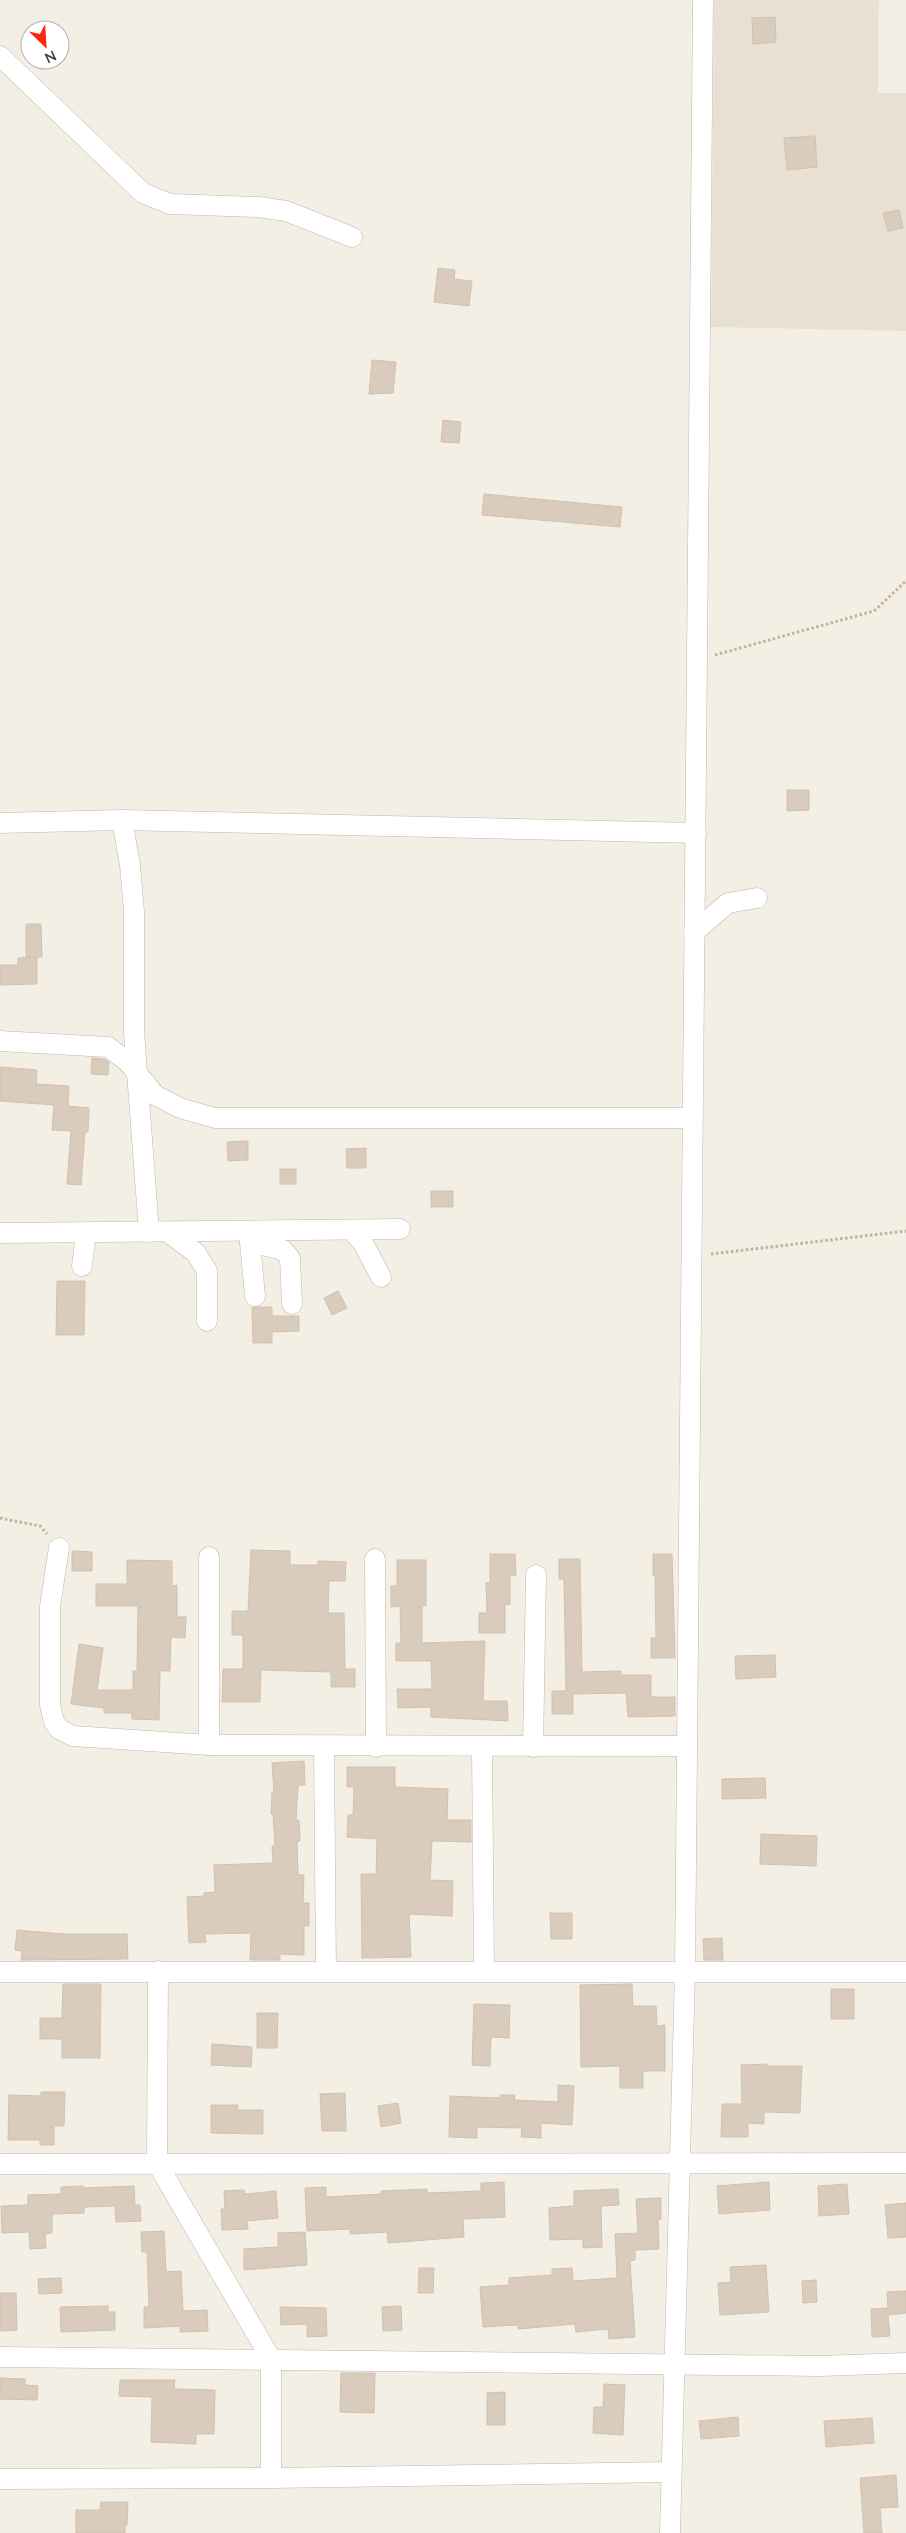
<svg xmlns="http://www.w3.org/2000/svg" width="906" height="2533" font-family="Lato,sans-serif">
<rect width="100%" height="100%" fill="#f4efe5"/>
<polygon fill="#e8e0d3" points="714,0 879,0 878,93 906,93 906,331 711,327"/>
<g fill="#d9ccbd" stroke="#d1c1ad">
<polygon points="775,17 776,42 753,44 752,18"/>
<polygon points="815,136 817,167 787,170 784,138"/>
<polygon points="899,210 903,228 888,231 883,213"/>
<polygon points="438,268 455,270 454,279 472,281 469,306 434,302"/>
<polygon points="372,360 396,362 393,393 369,394"/>
<polygon points="443,420 461,422 459,443 441,442"/>
<polygon points="484,494 622,507 620,527 482,515"/>
<polygon points="787,790 809,790 809,810 787,811"/>
<polygon points="26,924 41,924 42,957 26,957"/>
<polygon points="37,957 37,984 0,985 0,965 18,965 18,958"/>
<polygon points="92,1058 104,1059 109,1062 108,1075 91,1074"/>
<polygon points="0,1067 37,1070 36,1084 69,1086 68,1106 89,1108 88,1132 85,1132 81,1185 67,1184 71,1131 52,1130 54,1105 0,1101"/>
<polygon points="248,1141 248,1160 228,1161 227,1142"/>
<polygon points="366,1148 366,1168 347,1168 346,1149"/>
<rect x="280" y="1169" width="16" height="15"/>
<rect x="431" y="1191" width="22" height="16"/>
<polygon points="57,1281 85,1281 84,1335 56,1335"/>
<polygon points="338,1291 347,1308 332,1315 324,1298"/>
<polygon points="252,1307 272,1307 272,1316 299,1316 299,1331 272,1332 272,1343 253,1343"/>
<polygon points="251,1550 290,1551 290,1565 318,1565 318,1561 346,1562 345,1581 329,1581 328,1613 344,1613 345,1669 355,1669 355,1687 331,1687 331,1672 261,1670 260,1702 222,1702 223,1669 243,1669 243,1635 232,1635 232,1611 248,1611"/>
<polygon points="72,1551 92,1552 92,1571 72,1571"/>
<polygon points="490,1554 515,1554 516,1575 510,1576 510,1604 505,1605 505,1633 479,1633 479,1613 487,1613 486,1583 490,1582"/>
<polygon points="653,1554 672,1554 675,1658 651,1658 651,1638 656,1638 655,1575 653,1575"/>
<polygon points="559,1559 580,1559 582,1672 621,1671 621,1675 651,1675 651,1697 675,1697 675,1716 628,1717 626,1693 573,1694 573,1714 552,1714 552,1691 566,1691 564,1579 559,1579"/>
<polygon points="127,1560 172,1561 172,1586 177,1585 177,1617 186,1617 185,1638 171,1637 170,1671 160,1671 159,1720 132,1719 132,1713 104,1713 104,1708 71,1704 79,1644 103,1648 97,1690 133,1690 133,1671 137,1671 138,1606 96,1606 96,1584 127,1584"/>
<polygon points="397,1560 426,1560 426,1606 422,1606 422,1643 485,1641 483,1701 507,1701 508,1721 431,1717 431,1707 398,1708 397,1689 432,1689 431,1661 396,1661 396,1643 401,1643 400,1606 391,1607 391,1586 397,1586"/>
<polygon points="775,1655 776,1677 736,1679 735,1656"/>
<polygon points="304,1761 305,1785 298,1785 296,1820 299,1820 300,1841 297,1841 298,1875 304,1875 303,1903 309,1903 309,1926 304,1926 304,1955 280,1954 280,1960 250,1960 251,1933 205,1934 206,1942 189,1943 187,1897 204,1896 204,1893 215,1892 214,1865 273,1863 272,1846 275,1846 273,1814 271,1814 272,1792 274,1792 272,1763"/>
<polygon points="347,1767 395,1767 395,1787 448,1789 447,1820 471,1820 471,1842 432,1841 430,1880 453,1881 452,1916 409,1914 411,1957 362,1958 361,1874 376,1874 377,1839 347,1837 348,1815 353,1815 354,1787 347,1787"/>
<polygon points="765,1778 766,1798 722,1799 722,1779"/>
<polygon points="761,1834 817,1836 816,1866 760,1864"/>
<polygon points="550,1913 572,1913 572,1939 551,1939"/>
<polygon points="17,1930 64,1934 127,1934 128,1959 21,1960 22,1951 15,1950"/>
<polygon points="722,1938 723,1960 704,1960 703,1939"/>
<polygon points="63,1984 101,1984 100,2058 62,2058 62,2039 40,2039 40,2018 62,2018"/>
<polygon points="632,1984 633,2006 656,2006 657,2026 665,2025 665,2071 643,2071 643,2088 620,2088 620,2066 581,2067 580,1985"/>
<rect x="831" y="1989" width="23" height="30"/>
<polygon points="474,2004 510,2005 509,2038 491,2037 490,2066 472,2065"/>
<polygon points="257,2013 278,2013 277,2048 257,2048"/>
<polygon points="212,2044 252,2047 251,2067 211,2065"/>
<polygon points="767,2064 767,2066 802,2066 800,2113 764,2112 764,2124 748,2123 748,2137 721,2137 722,2104 742,2104 741,2065"/>
<polygon points="558,2085 574,2086 572,2125 541,2123 541,2138 521,2137 522,2128 477,2127 477,2138 449,2137 450,2096 500,2098 500,2095 515,2095 514,2100 558,2102"/>
<polygon points="41,2092 65,2092 64,2126 54,2126 54,2145 40,2145 40,2140 8,2140 9,2095 41,2096"/>
<polygon points="345,2093 346,2131 322,2131 320,2094"/>
<polygon points="398,2103 401,2123 381,2127 378,2106"/>
<polygon points="211,2105 238,2105 238,2110 263,2110 263,2134 211,2133"/>
<polygon points="504,2182 505,2217 463,2219 464,2237 388,2243 387,2232 350,2234 350,2229 307,2231 305,2188 326,2187 326,2197 381,2194 381,2191 403,2190 427,2189 427,2193 481,2191 481,2183"/>
<polygon points="769,2182 770,2210 719,2214 717,2186"/>
<polygon points="847,2184 849,2214 819,2216 818,2186"/>
<polygon points="83,2186 83,2188 134,2186 135,2205 140,2205 141,2221 116,2222 115,2206 84,2207 84,2213 52,2214 52,2233 45,2234 46,2248 30,2249 29,2232 2,2233 1,2206 28,2205 28,2195 61,2194 61,2187"/>
<polygon points="618,2189 619,2205 601,2206 602,2247 583,2248 583,2239 550,2240 549,2208 574,2206 574,2191"/>
<polygon points="244,2190 245,2194 276,2191 278,2218 247,2221 248,2229 222,2230 221,2209 225,2209 224,2191"/>
<polygon points="661,2198 661,2219 658,2219 659,2249 635,2250 635,2260 630,2261 635,2337 609,2339 608,2329 576,2332 575,2324 518,2329 518,2325 483,2327 480,2287 509,2285 509,2278 552,2275 552,2269 572,2268 573,2281 617,2278 615,2234 638,2233 636,2199"/>
<polygon points="906,2203 906,2237 888,2238 885,2205"/>
<polygon points="164,2231 166,2272 181,2271 183,2311 207,2310 208,2331 180,2332 180,2326 144,2328 144,2307 149,2307 147,2252 142,2252 141,2232"/>
<polygon points="305,2232 307,2265 244,2270 244,2249 278,2247 278,2233"/>
<polygon points="766,2265 769,2312 720,2315 718,2283 731,2282 730,2267"/>
<polygon points="419,2268 434,2268 433,2293 418,2293"/>
<polygon points="61,2278 62,2293 39,2294 38,2279"/>
<polygon points="816,2280 817,2302 803,2303 802,2281"/>
<polygon points="906,2291 906,2313 888,2315 890,2336 872,2337 871,2309 888,2308 887,2292"/>
<polygon points="0,2293 16,2293 17,2330 0,2331"/>
<polygon points="108,2306 108,2312 115,2312 115,2330 61,2332 60,2307"/>
<polygon points="401,2306 402,2330 383,2331 382,2307"/>
<polygon points="280,2307 326,2308 327,2336 307,2337 307,2324 281,2325"/>
<polygon points="341,2373 375,2373 374,2413 340,2412"/>
<polygon points="0,2378 25,2379 25,2385 38,2386 37,2400 0,2399"/>
<polygon points="120,2380 175,2380 174,2389 215,2390 214,2434 196,2434 196,2444 151,2442 152,2397 119,2396"/>
<polygon points="604,2384 625,2385 623,2435 593,2433 594,2407 603,2407"/>
<polygon points="505,2392 505,2425 487,2425 487,2393"/>
<polygon points="738,2417 739,2436 701,2439 699,2421"/>
<polygon points="872,2418 874,2443 826,2447 824,2421"/>
<polygon points="896,2475 898,2507 880,2508 882,2533 864,2533 860,2478"/>
<polygon points="101,2502 128,2502 127,2525 125,2525 125,2533 76,2533 76,2510 100,2510"/>
</g>
<g fill="none" stroke-linecap="round" stroke-linejoin="round">
<g stroke="#c0b6a7" stroke-width="21">
<g id="minor">
<polyline points="0,56 143,193 170,204 259,207 286,211 352,237"/>
<polyline points="122,820 130,865 134,912 134,1032 149,1232"/>
<polyline points="0,823 122,820 696,833"/>
<polyline points="694,932 728,903 757,898"/>
<polyline points="0,1041 108,1047 127,1061 155,1095 180,1108 215,1118 691,1118"/>
<polyline points="352,1230 363,1243 381,1277"/>
<polyline points="249,1231 255,1296"/>
<polyline points="168,1232 196,1253 207,1271 207,1321"/>
<polyline points="0,1233 400,1229"/>
<polyline points="250,1242 283,1250 290,1258 292,1304"/>
<polyline points="82,1266 86,1233"/>
<polyline points="59,1548 50,1606 50,1705 54,1722 59,1729 73,1736 209,1745 687,1746"/>
<polyline points="375,1559 376,1747"/>
<polyline points="209,1745 209,1557"/>
<polyline points="324,1747 326,1971"/>
<polyline points="482,1747 484,1971"/>
<polyline points="533,1747 536,1575"/>
<polyline points="158,1971 157,2163 271,2359 271,2478"/>
<polyline points="0,1972 906,1972"/>
<polyline points="0,2164 906,2163"/>
<polyline points="0,2357 820,2366 906,2363"/>
<polyline points="0,2479 271,2478 671,2472"/>
<polyline points="670,2533 685,1971 703,0"/>
</g>
</g>
<g stroke="#c3b198" stroke-width="3" stroke-dasharray="2.5 2.5" stroke-linecap="butt">
<polyline points="715,655 874,611 906,581"/>
<polyline points="711,1254 906,1231"/>
<polyline points="0,1518 40,1526 47,1534"/>
</g>
<use href="#minor" stroke="#fff" stroke-width="20"/>
</g>
<g transform="translate(45 45) rotate(155)"><circle r="24" fill="#ffffff" stroke="#b5b2ae"/>
<path d="M0-4L9 19L0 12L-9 19Z" fill="#ff2611"/>
<text y="-8" font-size="14" font-weight="bold" text-anchor="middle" fill="#473e34">N</text>
</g>
</svg>
